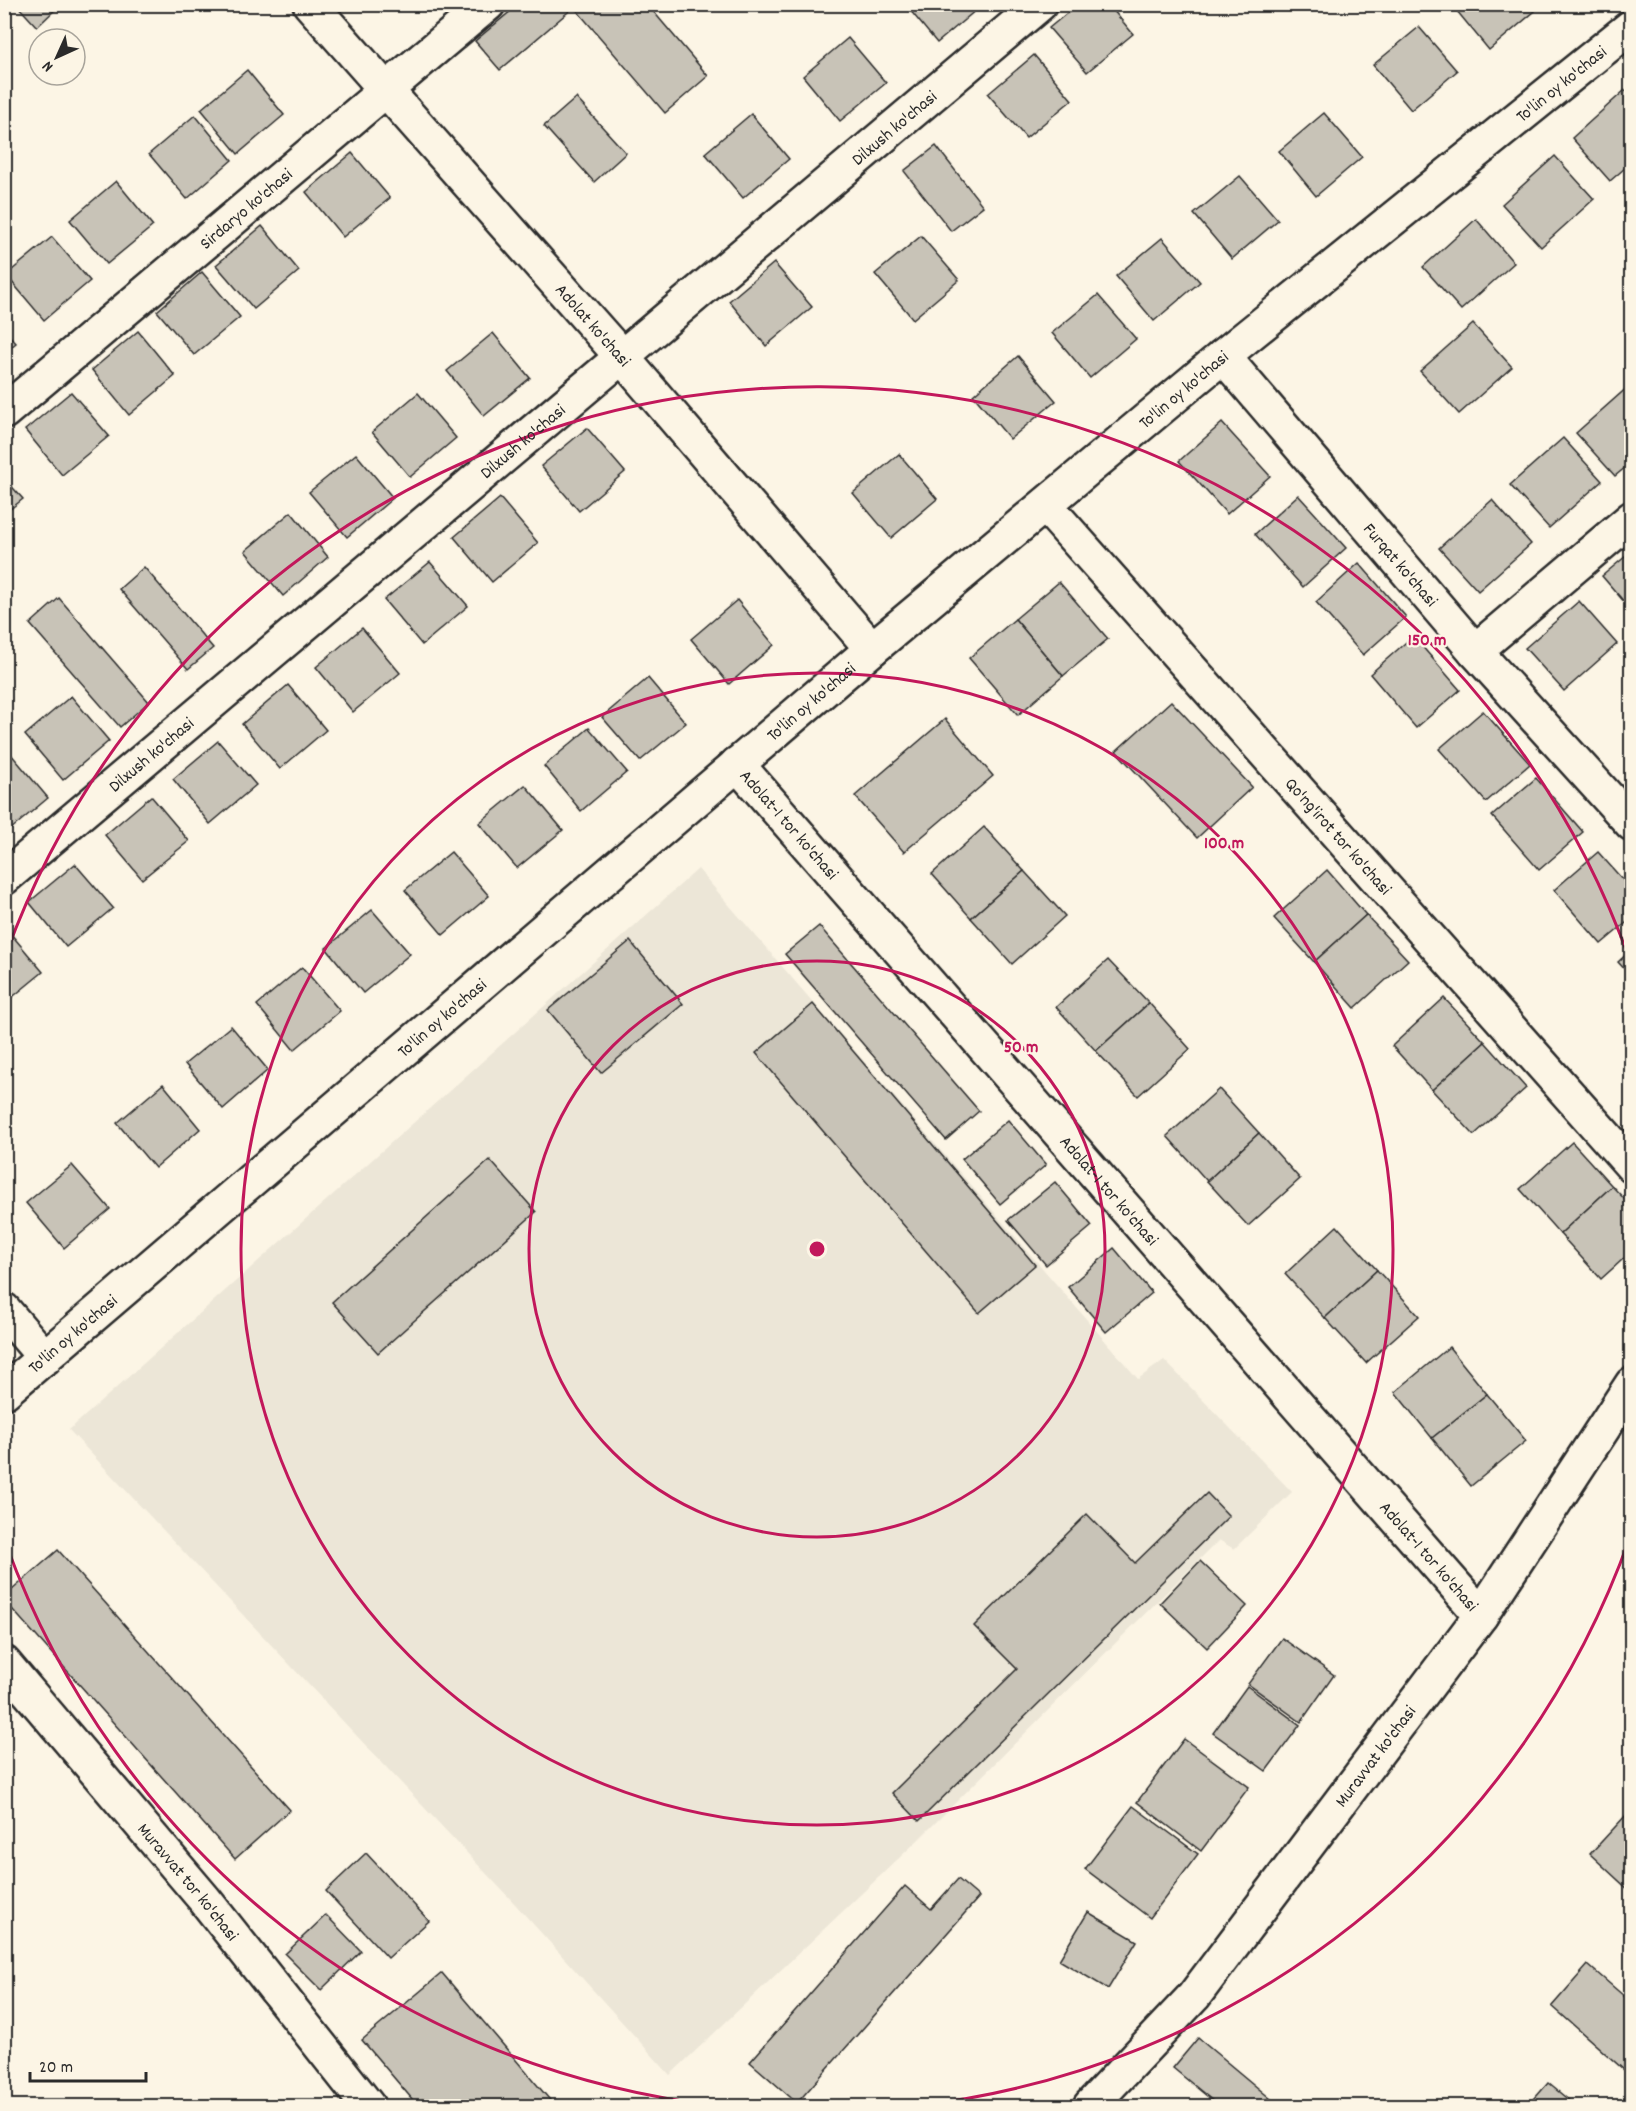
<svg xmlns="http://www.w3.org/2000/svg" width="1636" height="2111" font-family="Dekko,sans-serif">
<rect width="100%" height="100%" fill="#fcf5e5"/>
<filter id="ink" filterUnits="userSpaceOnUse"><feTurbulence type="fractalNoise" baseFrequency=".0167" numOctaves="2"/><feDisplacementMap in="SourceGraphic" scale="12" xChannelSelector="R" yChannelSelector="G"/><feConvolveMatrix kernelMatrix="1 2 1 2 8 2 1 2 1" color-interpolation-filters="sRGB"/></filter>
<g filter="url(#ink)">
<polygon fill="#ece6d7" points="698,869 1138,1379 1164,1360 1292,1492 1234,1549 1219,1540 917,1841 670,2075 515,1904 69,1430"/>
<g fill="#c8c3b7" stroke="#2b2b2b" stroke-width="1.5">
<polygon points="16,4 61,4 37,27"/>
<polygon points="519,4 647,4 708,76 665,113 574,7 500,70 475,41"/>
<polygon points="905,4 983,4 937,43"/>
<polygon points="1078,4 1108,4 1133,34 1087,72 1049,28"/>
<polygon points="1530,4 1535,11 1489,50 1452,5"/>
<polygon points="1419,27 1457,71 1411,110 1373,65"/>
<polygon points="848,38 886,83 840,121 803,76"/>
<polygon points="1034,55 1072,100 1026,138 988,94"/>
<polygon points="247,70 284,115 238,154 201,109"/>
<polygon points="1625,90 1632,98 1632,162 1610,181 1572,138"/>
<polygon points="576,98 626,153 594,182 544,126"/>
<polygon points="1324,113 1362,157 1316,196 1279,151"/>
<polygon points="751,114 789,159 743,198 705,153"/>
<polygon points="195,115 232,160 187,199 149,154"/>
<polygon points="936,146 983,206 951,231 904,171"/>
<polygon points="352,153 390,198 343,237 306,192"/>
<polygon points="1555,156 1594,199 1541,247 1502,204"/>
<polygon points="1240,176 1278,220 1232,259 1194,214"/>
<polygon points="116,181 153,226 107,264 70,220"/>
<polygon points="1476,219 1514,263 1461,310 1423,267"/>
<polygon points="262,226 299,271 254,309 216,265"/>
<polygon points="921,236 959,280 913,319 875,274"/>
<polygon points="52,237 90,281 44,320 6,275"/>
<polygon points="1162,238 1200,282 1154,321 1116,276"/>
<polygon points="774,263 812,307 766,346 729,301"/>
<polygon points="202,272 240,317 194,355 157,311"/>
<polygon points="1098,295 1136,339 1090,378 1052,333"/>
<polygon points="1473,324 1512,367 1459,414 1420,371"/>
<polygon points="4,330 16,343 4,353"/>
<polygon points="138,331 175,376 129,415 92,370"/>
<polygon points="493,333 530,378 484,416 447,371"/>
<polygon points="1018,356 1056,401 1010,439 973,395"/>
<polygon points="1629,386 1632,388 1632,462 1615,476 1576,433"/>
<polygon points="71,392 109,436 62,475 25,430"/>
<polygon points="418,393 456,438 410,477 372,432"/>
<polygon points="1222,423 1270,476 1227,514 1179,461"/>
<polygon points="587,428 625,472 579,511 541,466"/>
<polygon points="1563,438 1602,481 1549,528 1510,485"/>
<polygon points="356,454 393,498 347,537 309,492"/>
<polygon points="899,454 937,499 891,538 853,493"/>
<polygon points="4,478 23,499 4,514"/>
<polygon points="1298,495 1346,548 1303,587 1255,534"/>
<polygon points="500,498 538,543 492,582 454,537"/>
<polygon points="1492,500 1531,544 1478,591 1439,548"/>
<polygon points="291,512 328,557 283,596 245,551"/>
<polygon points="1632,551 1632,611 1602,576"/>
<polygon points="430,562 468,606 422,645 384,600"/>
<polygon points="1359,563 1406,617 1363,655 1316,602"/>
<polygon points="144,567 213,648 188,669 119,589"/>
<polygon points="1059,582 1108,639 1063,676 1015,619"/>
<polygon points="59,598 149,702 120,727 30,624"/>
<polygon points="737,600 774,645 729,684 691,639"/>
<polygon points="1579,601 1617,644 1564,691 1525,648"/>
<polygon points="1015,619 1063,676 1018,715 969,658"/>
<polygon points="362,628 400,673 353,712 316,667"/>
<polygon points="1413,636 1460,690 1416,728 1370,674"/>
<polygon points="648,678 686,723 640,761 602,717"/>
<polygon points="288,685 326,730 280,769 242,724"/>
<polygon points="71,696 109,741 63,780 25,735"/>
<polygon points="1171,701 1252,787 1197,838 1116,751"/>
<polygon points="1483,711 1530,764 1486,802 1439,749"/>
<polygon points="945,719 993,776 904,852 855,796"/>
<polygon points="589,728 627,772 581,811 544,766"/>
<polygon points="218,741 256,785 210,824 173,779"/>
<polygon points="10,753 48,798 4,835 4,758"/>
<polygon points="1536,778 1583,832 1539,870 1492,816"/>
<polygon points="525,785 563,830 517,868 479,823"/>
<polygon points="151,796 189,841 142,879 105,835"/>
<polygon points="984,827 1024,871 971,918 932,874"/>
<polygon points="451,852 489,896 443,935 405,890"/>
<polygon points="1598,852 1632,890 1632,918 1601,944 1554,890"/>
<polygon points="75,864 113,908 66,947 29,902"/>
<polygon points="1327,870 1366,915 1314,962 1274,918"/>
<polygon points="1024,871 1065,916 1012,964 971,918"/>
<polygon points="372,910 410,954 363,993 326,948"/>
<polygon points="1366,915 1408,960 1355,1008 1314,962"/>
<polygon points="819,926 979,1111 946,1140 785,954"/>
<polygon points="5,927 43,972 4,1004 4,928"/>
<polygon points="630,941 683,1004 601,1073 548,1010"/>
<polygon points="1632,949 1632,977 1618,962"/>
<polygon points="1108,960 1149,1003 1096,1051 1056,1007"/>
<polygon points="302,967 340,1011 294,1050 257,1005"/>
<polygon points="1444,998 1485,1042 1432,1090 1392,1046"/>
<polygon points="1149,1003 1190,1049 1138,1096 1096,1051"/>
<polygon points="813,1004 1035,1265 979,1313 756,1053"/>
<polygon points="231,1026 268,1070 223,1109 185,1064"/>
<polygon points="1485,1042 1526,1088 1474,1135 1432,1090"/>
<polygon points="163,1084 200,1129 155,1168 117,1123"/>
<polygon points="1219,1089 1259,1133 1207,1181 1167,1136"/>
<polygon points="1008,1120 1046,1165 1000,1204 962,1159"/>
<polygon points="1259,1133 1300,1179 1248,1226 1207,1181"/>
<polygon points="1572,1142 1612,1186 1560,1234 1520,1189"/>
<polygon points="490,1160 536,1212 378,1353 332,1302"/>
<polygon points="72,1165 110,1209 64,1248 26,1203"/>
<polygon points="1055,1182 1092,1226 1046,1265 1008,1220"/>
<polygon points="1612,1186 1632,1207 1632,1251 1601,1279 1560,1234"/>
<polygon points="1337,1226 1377,1270 1325,1318 1285,1274"/>
<polygon points="1114,1248 1152,1293 1106,1332 1068,1287"/>
<polygon points="1377,1270 1419,1316 1366,1363 1325,1318"/>
<polygon points="1449,1347 1487,1394 1432,1438 1395,1392"/>
<polygon points="1487,1394 1526,1441 1471,1486 1432,1438"/>
<polygon points="1207,1493 1229,1516 919,1821 892,1793 1017,1669 974,1626 1087,1514 1135,1563"/>
<polygon points="58,1550 290,1810 235,1859 4,1600 4,1597"/>
<polygon points="1200,1561 1247,1606 1207,1648 1160,1603"/>
<polygon points="1282,1638 1334,1675 1301,1722 1248,1684"/>
<polygon points="1247,1686 1300,1725 1266,1771 1213,1733"/>
<polygon points="1184,1739 1249,1787 1201,1851 1137,1802"/>
<polygon points="1133,1806 1198,1854 1150,1918 1085,1869"/>
<polygon points="1628,1813 1632,1816 1631,1892 1590,1854"/>
<polygon points="366,1853 429,1921 388,1958 326,1891"/>
<polygon points="958,1879 979,1897 797,2103 750,2062 905,1886 931,1909"/>
<polygon points="1088,1912 1137,1941 1108,1989 1059,1960"/>
<polygon points="326,1915 361,1951 321,1990 285,1954"/>
<polygon points="1588,1965 1632,2003 1632,2077 1552,2006"/>
<polygon points="442,1973 555,2106 418,2106 362,2040"/>
<polygon points="1198,2038 1277,2104 1275,2106 1219,2106 1173,2068"/>
<polygon points="1548,2083 1576,2106 1528,2106"/>
</g>
<g fill="none" stroke-linecap="round" stroke-linejoin="round">
<g stroke="#2b2b2b" stroke-width="38">
<g id="minor">
<path id="s1" d="M310,4L622,357L872,649"/>
<path id="s2" d="M1223,356L1475,651L1632,824"/>
<path id="s3" d="M4,412L488,4"/>
<path id="s4" d="M1046,506L1632,1166"/>
<polyline points="1475,651 1632,518"/>
<path id="s5" d="M737,764L1481,1615"/>
<path id="s6" d="M4,878L1040,4"/>
<polyline points="4,1310 45,1358"/>
<path id="s7" d="M4,1392L872,649L1223,356L1632,26"/>
<path id="s8" d="M4,1663L205,1900L368,2106"/>
<path id="s9" d="M1090,2106L1194,1996L1481,1615L1632,1384"/>
</g>
</g>
<use href="#minor" stroke="#fcf5e5" stroke-width="33"/>
</g>
</g>
<g fill="none" stroke="#c2185b" stroke-width="3">
<circle cx="817" cy="1249" r="288"/>
<circle cx="817" cy="1249" r="576"/>
<path d="M1630 1537A863 863 0 0 1 915 2106M719 2106A863 863 0 0 1 6 1544M6 954A863 863 0 0 1 1630 961"/>
</g>
<g text-anchor="middle" stroke-width="4.5" stroke-linejoin="round" paint-order="stroke">
<g font-size="18" fill="#2b2b2b" stroke="#fcf5e5">
<text dy="6" stroke="none"><textPath href="#s7" startOffset="2034">To'lin oy ko'chasi</textPath></text>
<text dy="6" stroke="none"><textPath href="#s6" startOffset="1164">Dilxush ko'chasi</textPath></text>
<text dy="6" stroke="none"><textPath href="#s3" startOffset="316">Sirdaryo ko'chasi</textPath></text>
<text dy="6" stroke="none"><textPath href="#s1" startOffset="428">Adolat ko'chasi</textPath></text>
<text dy="6" stroke="none"><textPath href="#s7" startOffset="1548">To'lin oy ko'chasi</textPath></text>
<text dy="6" stroke="none"><textPath href="#s6" startOffset="678">Dilxush ko'chasi</textPath></text>
<text dy="6" stroke="none"><textPath href="#s2" startOffset="274">Furqat ko'chasi</textPath></text>
<text dy="6" stroke="none"><textPath href="#s7" startOffset="1062">To'lin oy ko'chasi</textPath></text>
<text dy="6" stroke="none"><textPath href="#s6" startOffset="192">Dilxush ko'chasi</textPath></text>
<text dy="6" stroke="none"><textPath href="#s5" startOffset="80">Adolat-1 tor ko'chasi</textPath></text>
<text dy="6" stroke="none"><textPath href="#s4" startOffset="441">Qo'ng'irot tor ko'chasi</textPath></text>
<text dy="6" stroke="none"><textPath href="#s7" startOffset="576">To'lin oy ko'chasi</textPath></text>
<text dy="6" stroke="none"><textPath href="#s5" startOffset="566">Adolat-1 tor ko'chasi</textPath></text>
<text dy="6" stroke="none"><textPath href="#s7" startOffset="90">To'lin oy ko'chasi</textPath></text>
<text dy="6" stroke="none"><textPath href="#s5" startOffset="1052">Adolat-1 tor ko'chasi</textPath></text>
<text dy="6" stroke="none"><textPath href="#s9" startOffset="452">Muravvat ko'chasi</textPath></text>
<text dy="6" stroke="none"><textPath href="#s8" startOffset="286">Muravvat tor ko'chasi</textPath></text>
</g>
</g>
<circle cx="817" cy="1249" r="9" fill="#c2185b" stroke="#fcf5e5" stroke-width="3"/>
<g font-size="18" text-anchor="middle" font-weight="bold" fill="#c2185b" stroke="#fcf5e5" stroke-width="4.5" stroke-linejoin="round" paint-order="stroke">
<text x="1427" y="645">150 m</text>
<text x="1224" y="848">100 m</text>
<text x="1021" y="1052">50 m</text>
</g>
<rect width="1636" height="2111" fill="none" stroke="#fcf5e5" stroke-width="24"/>
<rect x="12" y="12" width="1612" height="2087" fill="none" stroke="#2b2b2b" stroke-width="2" filter="url(#ink)"/>
<g transform="translate(57 57) rotate(225)"><circle r="28" fill="#fcf5e5" stroke="#a8a49b" stroke-width="1.5"/>
<path d="M0-4.5L10 22L0 15L-10 22Z" fill="#2b2b2b"/>
<text y="-9" font-size="16" font-weight="bold" text-anchor="middle" fill="#2b2b2b">N</text>
</g>
<path d="M30 2072v9h116v-9" fill="none" stroke="#2b2b2b" stroke-width="3"/>
<text x="39" y="2072" font-size="18" fill="#2b2b2b" stroke="#fcf5e5" stroke-width="4.5" paint-order="stroke">20 m</text>
</svg>
